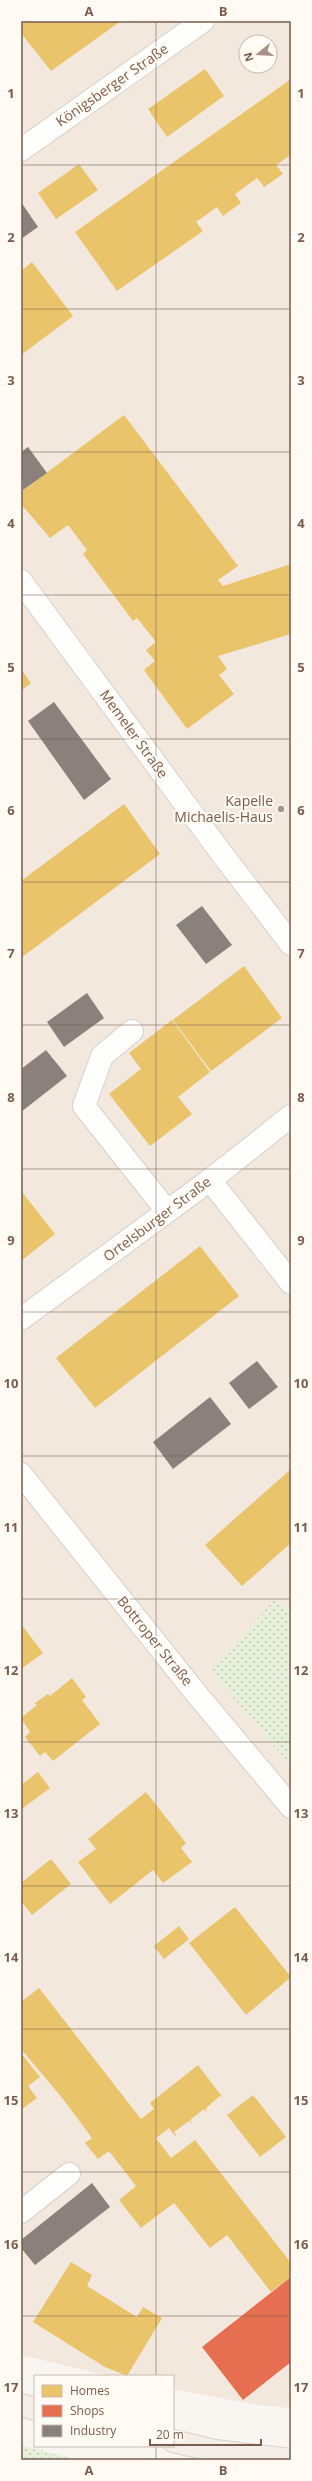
<svg xmlns="http://www.w3.org/2000/svg" width="312" height="2481" font-family="'Open Sans',sans-serif">
<defs>
<pattern id="grass-dots" width="8" height="8" patternUnits="userSpaceOnUse"><rect width="8" height="8" fill="#e7f0db"/><path d="M2 2h.1M6 6h.1" fill="none" stroke="#c0c6b4" stroke-width="1.8" stroke-linecap="round"/></pattern>
</defs>
<rect width="100%" height="100%" fill="#f9f5f0"/>
<path fill="#f2e8de" fill-rule="evenodd" d="M21,21H291V2408L257,2405L173,2389V2376H109L21,2355ZM246,42H270V66H246Z"/>
<g fill="url(#grass-dots)">
<polygon points="275,1599 291,1613 291,1766 211,1671"/>
<polygon points="21,2445 78,2460 21,2460"/>
</g>
<g fill="#e9c46a">
<polygon points="21,21 121,21 51,71 21,33"/>
<polygon points="205,69 224,96 167,137 148,109"/>
<polygon points="291,79 291,155 276,165 283,174 264,187 257,178 235,194 241,203 223,216 217,207 196,222 203,231 117,291 75,232"/>
<polygon points="79,164 98,190 56,219 38,193"/>
<polygon points="32,262 73,316 21,355 21,271"/>
<polygon points="124,415 238,566 218,580 223,586 291,564 291,634 218,656 227,669 219,675 234,694 187,729 144,670 155,661 146,650 156,642 137,618 133,621 83,554 87,550 68,525 50,538 21,504 21,492"/>
<polygon points="21,669 31,683 21,691"/>
<polygon points="124,804 160,854 21,958 21,881"/>
<polygon points="244,966 282,1018 211,1071 173,1020"/>
<polygon points="172,1020 210,1072 178,1097 192,1114 150,1146 109,1094 141,1069 129,1053"/>
<polygon points="22,1192 55,1234 21,1261 21,1193"/>
<polygon points="200,1246 239,1296 95,1408 56,1358"/>
<polygon points="291,1469 291,1543 242,1586 205,1545"/>
<polygon points="21,1624 43,1653 21,1669"/>
<polygon points="72,1678 86,1697 82,1700 100,1724 53,1761 45,1752 40,1756 25,1737 30,1732 21,1718 37,1705 35,1703 48,1694 50,1696"/>
<polygon points="38,1772 50,1788 23,1808 21,1805 21,1785"/>
<polygon points="146,1792 186,1843 181,1848 192,1862 163,1883 153,1870 110,1904 78,1862 96,1849 88,1839"/>
<polygon points="51,1859 71,1884 32,1915 21,1901 21,1883"/>
<polygon points="235,1907 291,1977 246,2015 189,1943"/>
<polygon points="179,1926 189,1939 164,1959 154,1946"/>
<polygon points="39,1988 141,2119 154,2109 150,2103 198,2065 223,2098 220,2096 206,2108 206,2112 204,2109 190,2120 192,2124 189,2121 174,2132 176,2135 175,2136 169,2128 156,2138 171,2158 195,2140 291,2263 291,2277 271,2292 227,2235 210,2248 174,2203 141,2228 119,2200 136,2186 109,2151 98,2159 85,2143 92,2138 63,2099 21,2049 21,2002"/>
<polygon points="21,2053 40,2077 28,2086 37,2098 21,2110"/>
<polygon points="253,2095 286,2137 260,2157 227,2115"/>
<polygon points="71,2262 92,2275 87,2286 137,2317 143,2307 162,2318 127,2376 105,2367 33,2322"/>
</g>
<polygon fill="#e76f51" points="291,2277 291,2362 243,2400 202,2347"/>
<g fill="#8a817c">
<polygon points="21,202 38,227 21,239"/>
<polygon points="28,447 47,473 23,490 21,452"/>
<polygon points="54,702 111,779 84,800 28,721"/>
<polygon points="202,906 232,945 206,964 176,925"/>
<polygon points="87,993 104,1018 64,1047 47,1022"/>
<polygon points="46,1050 67,1076 21,1112 21,1069"/>
<polygon points="257,1361 278,1387 249,1409 229,1383"/>
<polygon points="210,1397 231,1424 173,1469 153,1442"/>
<polygon points="92,2183 110,2207 35,2265 21,2248 21,2240"/>
</g>
<g fill="none" stroke-linecap="round" stroke-linejoin="round">
<g stroke="#d7d1cb" stroke-width="24">
<g id="minor">
<polyline points="21,150 203,21"/>
<polyline points="21,581 222,854 291,944"/>
<polyline points="132,1031 102,1056 84,1106 167,1211"/>
<polyline points="210,1180 291,1283"/>
<polyline points="21,1319 210,1180 291,1116"/>
<polyline points="21,1474 195,1692 291,1807"/>
<polyline points="21,2212 69,2174"/>
</g>
</g>
<g stroke="#dad1cc" stroke-width="24">
<g id="major">
<polyline points="21,2405 35,2409"/>
<polyline points="173,2441 215,2451 291,2460"/>
</g>
</g>
<use href="#minor" stroke="#fefefd" stroke-width="22"/>
<use href="#major" stroke="#f3eee8" stroke-width="22"/>
</g>
<path fill="none" stroke="#7a5c4d" stroke-width="1" stroke-opacity="0.55" d="M156,21V2376M21,165H291M21,309H291M21,452H291M21,595H291M21,739H291M21,882H291M21,1025H291M21,1169H291M21,1312H291M21,1456H291M21,1599H291M21,1742H291M21,1886H291M21,2029H291M21,2172H291M21,2316H291M156,2446V2460"/>
<circle fill="#a69286" stroke="#fffaf3" stroke-width="1.5" cx="281" cy="809" r="4"/>
<g text-anchor="middle" stroke-width="4" stroke-linejoin="round" paint-order="stroke">
<g font-size="14" fill="#7a5c4d" stroke="#fffaf3">
<text transform="translate(112 85) rotate(-35)" y="5">Königsberger Straße</text>
<text transform="translate(134 734) rotate(54)" y="5">Memeler Straße</text>
<text transform="translate(157 1219) rotate(-37)" y="5">Ortelsburger Straße</text>
<text transform="translate(155 1641) rotate(51)" y="5">Bottroper Straße</text>
</g>
<g font-size="14" fill="#7a5c4d" stroke="#fffaf3" text-anchor="end">
<text x="273" y="806">Kapelle<tspan x="273" dy="16">Michaelis-Haus</tspan></text>
</g>
</g>
<rect width="312" height="2481" fill="none" stroke="#fffaf3" stroke-width="44"/>
<rect x="34" y="2375" width="140" height="72" fill="#fffaf3" stroke="#cabbb1"/>
<rect x="42" y="2385" width="20" height="12" fill="#e9c46a" stroke="#cabbb1"/>
<text x="70" y="2395" font-size="12" fill="#7a5c4d">Homes</text>
<rect x="42" y="2405" width="20" height="12" fill="#e76f51" stroke="#cabbb1"/>
<text x="70" y="2415" font-size="12" fill="#7a5c4d">Shops</text>
<rect x="42" y="2425" width="20" height="12" fill="#8a817c" stroke="#cabbb1"/>
<text x="70" y="2435" font-size="12" fill="#7a5c4d">Industry</text>
<g transform="translate(258 54) rotate(252)"><circle r="19" fill="#fffaf3" stroke="#cabbb1"/>
<path d="M0-3L7 15L0 10L-7 15Z" fill="#a69286"/>
<text y="-6" font-size="11" font-weight="bold" text-anchor="middle" fill="#7a5c4d">N</text>
</g>
<path d="M150 2439v6h111v-6" fill="none" stroke="#7a5c4d" stroke-width="2"/>
<text x="156" y="2439" font-size="12" fill="#7a5c4d" stroke="#fffaf3" stroke-width="3" paint-order="stroke">20 m</text>
<rect x="22" y="22" width="268" height="2437" fill="none" stroke="#7a5c4d" stroke-width="1.5"/>
<g font-size="13" text-anchor="middle" font-weight="bold" fill="#7a5c4d">
<text x="89" y="16">A</text>
<text x="223" y="16">B</text>
<text x="11" y="98">1</text>
<text x="301" y="98">1</text>
<text x="11" y="242">2</text>
<text x="301" y="242">2</text>
<text x="11" y="385">3</text>
<text x="301" y="385">3</text>
<text x="11" y="528">4</text>
<text x="301" y="528">4</text>
<text x="11" y="672">5</text>
<text x="301" y="672">5</text>
<text x="11" y="815">6</text>
<text x="301" y="815">6</text>
<text x="11" y="958">7</text>
<text x="301" y="958">7</text>
<text x="11" y="1102">8</text>
<text x="301" y="1102">8</text>
<text x="11" y="1245">9</text>
<text x="301" y="1245">9</text>
<text x="11" y="1388">10</text>
<text x="301" y="1388">10</text>
<text x="11" y="1532">11</text>
<text x="301" y="1532">11</text>
<text x="11" y="1675">12</text>
<text x="301" y="1675">12</text>
<text x="11" y="1818">13</text>
<text x="301" y="1818">13</text>
<text x="11" y="1962">14</text>
<text x="301" y="1962">14</text>
<text x="11" y="2105">15</text>
<text x="301" y="2105">15</text>
<text x="11" y="2249">16</text>
<text x="301" y="2249">16</text>
<text x="11" y="2392">17</text>
<text x="301" y="2392">17</text>
<text x="89" y="2475">A</text>
<text x="223" y="2475">B</text>
</g>
</svg>
